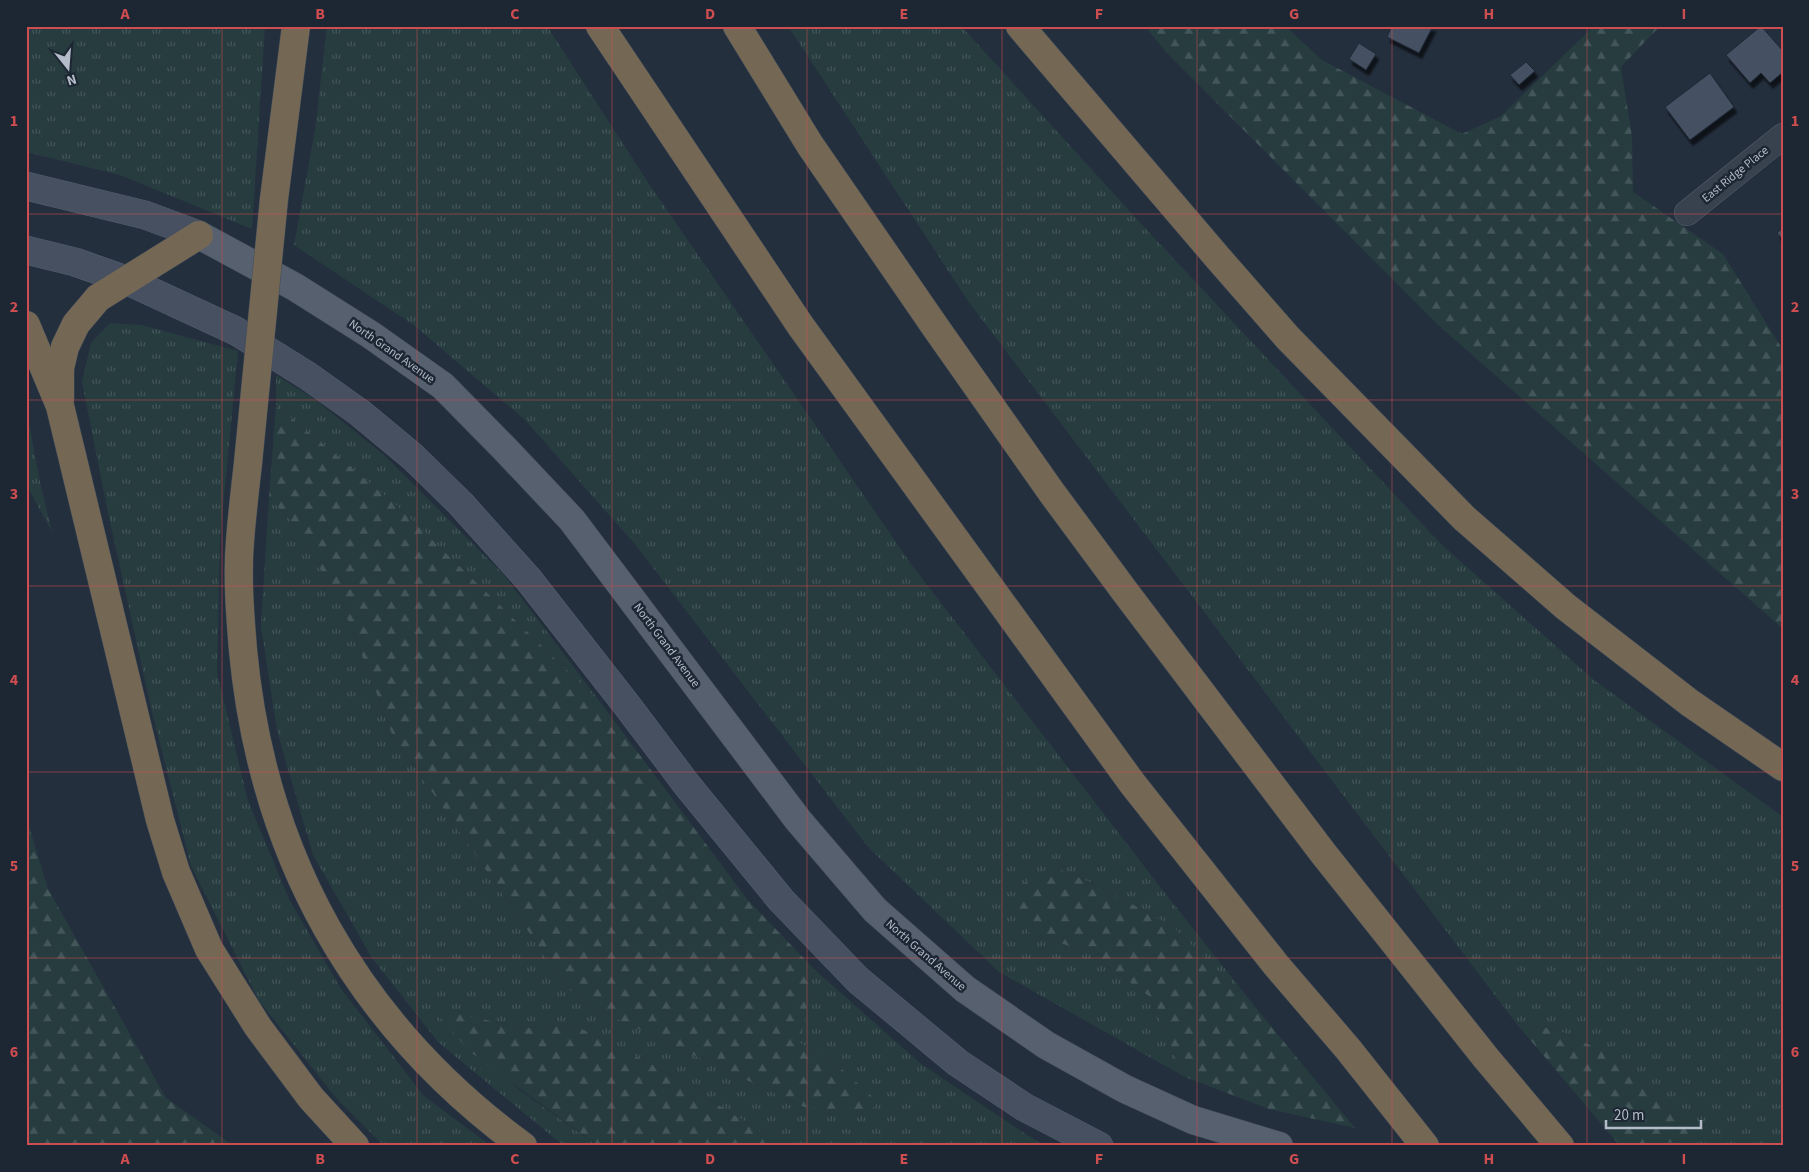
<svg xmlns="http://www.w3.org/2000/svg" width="1809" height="1172" font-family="'Source Sans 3',sans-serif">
<defs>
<pattern id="grass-tufts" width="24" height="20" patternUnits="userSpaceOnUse" patternTransform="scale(1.25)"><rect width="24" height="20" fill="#263c3f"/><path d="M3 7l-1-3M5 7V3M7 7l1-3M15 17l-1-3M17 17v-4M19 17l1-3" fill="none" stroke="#435659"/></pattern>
<pattern id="forest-firs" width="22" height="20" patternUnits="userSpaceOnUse" patternTransform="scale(1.25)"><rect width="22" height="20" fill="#263c3f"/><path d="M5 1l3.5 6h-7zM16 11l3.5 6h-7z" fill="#435659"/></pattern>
<filter id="shadow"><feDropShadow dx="3" dy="5.5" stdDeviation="1" flood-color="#0009"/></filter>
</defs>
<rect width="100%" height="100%" fill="#242f3e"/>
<g fill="url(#grass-tufts)">
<polygon points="26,26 265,26 252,229 120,175 26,152"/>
<polygon points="327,26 547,26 647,181 911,564 1161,888 1256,1008 1173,927 1105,889 1052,866 1031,935 1084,950 1149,996 1185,1077 999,972 868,847 634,543 525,420 415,326 294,245 315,130"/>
<polygon points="788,26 961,26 1145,228 1441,544 1594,680 1783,817 1783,1146 1645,1146 1703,1138 1649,1092 1615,1057 1558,1030 1516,1023 968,301"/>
<polygon points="110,323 141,325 238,351 220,539 217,673 248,801 289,899 341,989 424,1096 491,1146 384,1146 337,1099 259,1001 191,866 151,708 107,508 82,382 91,343"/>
<polygon points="276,375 313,398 384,455 504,575 601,703 396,505 276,405"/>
<polygon points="26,408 40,482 52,532 26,484"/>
<polygon points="269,497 292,522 345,610 392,734 568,989 596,1009 804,1107 843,1070 800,1043 814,969 920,1063 1033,1139 1048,1146 784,1146 657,1067 574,1025 525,1028 434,1010 521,1091 598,1146 564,1146 438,1042 372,958 313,855 277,731 261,626"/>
</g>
<g fill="url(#forest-firs)">
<polygon points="1145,26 1285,26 1322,60 1462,134 1501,116 1594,26 1660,26 1621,67 1632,137 1633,192 1723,254 1783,350 1783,629 1436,323 1166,52"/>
<polygon points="276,405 396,505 601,703 747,899 814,969 800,1043 843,1070 878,1102 866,1116 804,1107 596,1009 568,989 392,734 345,610 292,522 269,497"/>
<polygon points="26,816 48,889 166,1098 234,1146 26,1146"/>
<polygon points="1052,866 1105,889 1173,927 1256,1008 1355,1128 1269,1109 1185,1077 1149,996 1084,950 1031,935 1015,912 1018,887"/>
<polygon points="433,1009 525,1028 574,1025 657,1067 784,1146 598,1146 469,1051"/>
<polygon points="1516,1023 1558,1030 1615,1057 1649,1092 1703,1138 1645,1146 1620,1146"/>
</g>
<g fill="#455162" stroke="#1f2835" filter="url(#shadow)">
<polygon points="1392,26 1433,26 1419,53 1387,37"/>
<polygon points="1761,26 1783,51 1783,72 1770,83 1761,73 1750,83 1726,55"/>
<polygon points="1359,43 1376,54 1366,70 1349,59"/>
<polygon points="1526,62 1535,71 1519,85 1510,75"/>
<polygon points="1710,73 1734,107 1690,140 1665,107"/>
<polygon points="1783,228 1783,240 1777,233"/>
</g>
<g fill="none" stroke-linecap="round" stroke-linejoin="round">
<g stroke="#565f6c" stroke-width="26">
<polyline id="minor" points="1687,213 1783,136"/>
</g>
<g stroke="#565f6c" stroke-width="29">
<g id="secondary">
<polyline points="26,186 145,215 199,235"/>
<polyline points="26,250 75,262 126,280 236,331 308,376 360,413 413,457 461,504 529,580 629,708 687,785 781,900 858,980 958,1063 1024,1107 1099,1146"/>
</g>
</g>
<g stroke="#414a57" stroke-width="29">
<polyline id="primary" points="199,235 295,287 371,335 443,386 504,448 572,520 798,820 875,910 965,989 1046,1045 1125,1089 1193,1120 1279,1146"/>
</g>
<g stroke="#434c59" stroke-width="29">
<g id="motorway">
<polyline points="600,26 800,325 1132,783 1276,965 1348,1049 1425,1146"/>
<polyline points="737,26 810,145 936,328 1052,493 1126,593 1323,853 1486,1058 1560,1146"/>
<polyline points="1020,26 1218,258 1288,338 1464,518 1566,607 1690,703 1783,767"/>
<polyline points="274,199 296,26"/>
<polyline points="26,325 60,406 160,820 176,872 209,949 258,1027 311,1098 355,1146"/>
<polyline points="60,398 60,368 65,347 76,324 98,298 199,235"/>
<path d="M248,463C245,489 242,515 240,541C237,577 240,614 243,650C262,855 356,1024 523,1146"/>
</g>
</g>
<use href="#minor" stroke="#38414e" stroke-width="25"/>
<use href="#secondary" stroke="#465061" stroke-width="28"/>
<use href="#primary" stroke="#56606e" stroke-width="28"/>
<use href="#motorway" stroke="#746855" stroke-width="28"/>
<g stroke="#434c59" stroke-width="29" stroke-linecap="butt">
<polyline id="motorway-bridge" points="248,463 274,199"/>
</g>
<use href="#motorway-bridge" stroke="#746855" stroke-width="28"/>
</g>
<path fill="none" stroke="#ce4d50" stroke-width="1" stroke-opacity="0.55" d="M222,26V1146M417,26V1146M612,26V1146M807,26V1146M1002,26V1146M1197,26V1146M1392,26V1146M1587,26V1146M26,214H1783M26,400H1783M26,586H1783M26,772H1783M26,958H1783"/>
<g text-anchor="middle" stroke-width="5" stroke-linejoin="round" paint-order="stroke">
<g font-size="12" fill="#b4bcc9" stroke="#1d2633">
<text transform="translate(1735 174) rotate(-39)" y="4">East Ridge Place</text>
<text transform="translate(392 351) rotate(35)" y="4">North Grand Avenue</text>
<text transform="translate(667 645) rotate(53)" y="4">North Grand Avenue</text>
<text transform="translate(926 955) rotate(41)" y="4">North Grand Avenue</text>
</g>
</g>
<rect width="1809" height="1172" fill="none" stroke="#1d2633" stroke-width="55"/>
<g transform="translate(68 68) rotate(163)" stroke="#1d2633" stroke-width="4" paint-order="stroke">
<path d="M0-4L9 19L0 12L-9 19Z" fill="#b4bcc9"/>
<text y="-8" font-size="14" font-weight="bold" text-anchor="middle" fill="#b4bcc9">N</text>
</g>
<path d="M1606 1120v8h95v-8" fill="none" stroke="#b4bcc9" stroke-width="2.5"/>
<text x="1614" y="1120" font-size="15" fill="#b4bcc9" stroke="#1d2633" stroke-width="4" paint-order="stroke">20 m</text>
<rect x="28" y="28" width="1754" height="1116" fill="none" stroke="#ce4d50" stroke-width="2"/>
<g font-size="16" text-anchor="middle" font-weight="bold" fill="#ce4d50">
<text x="125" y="19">A</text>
<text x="320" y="19">B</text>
<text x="515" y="19">C</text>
<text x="710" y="19">D</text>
<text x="904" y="19">E</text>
<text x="1099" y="19">F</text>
<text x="1294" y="19">G</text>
<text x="1489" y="19">H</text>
<text x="1684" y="19">I</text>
<text x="14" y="126">1</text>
<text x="1795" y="126">1</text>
<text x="14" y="312">2</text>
<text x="1795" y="312">2</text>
<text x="14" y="499">3</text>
<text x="1795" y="499">3</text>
<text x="14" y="685">4</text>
<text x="1795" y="685">4</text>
<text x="14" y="871">5</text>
<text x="1795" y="871">5</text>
<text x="14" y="1057">6</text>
<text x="1795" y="1057">6</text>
<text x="125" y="1164">A</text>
<text x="320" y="1164">B</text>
<text x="515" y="1164">C</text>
<text x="710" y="1164">D</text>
<text x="904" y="1164">E</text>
<text x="1099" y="1164">F</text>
<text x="1294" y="1164">G</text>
<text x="1489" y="1164">H</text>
<text x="1684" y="1164">I</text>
</g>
</svg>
